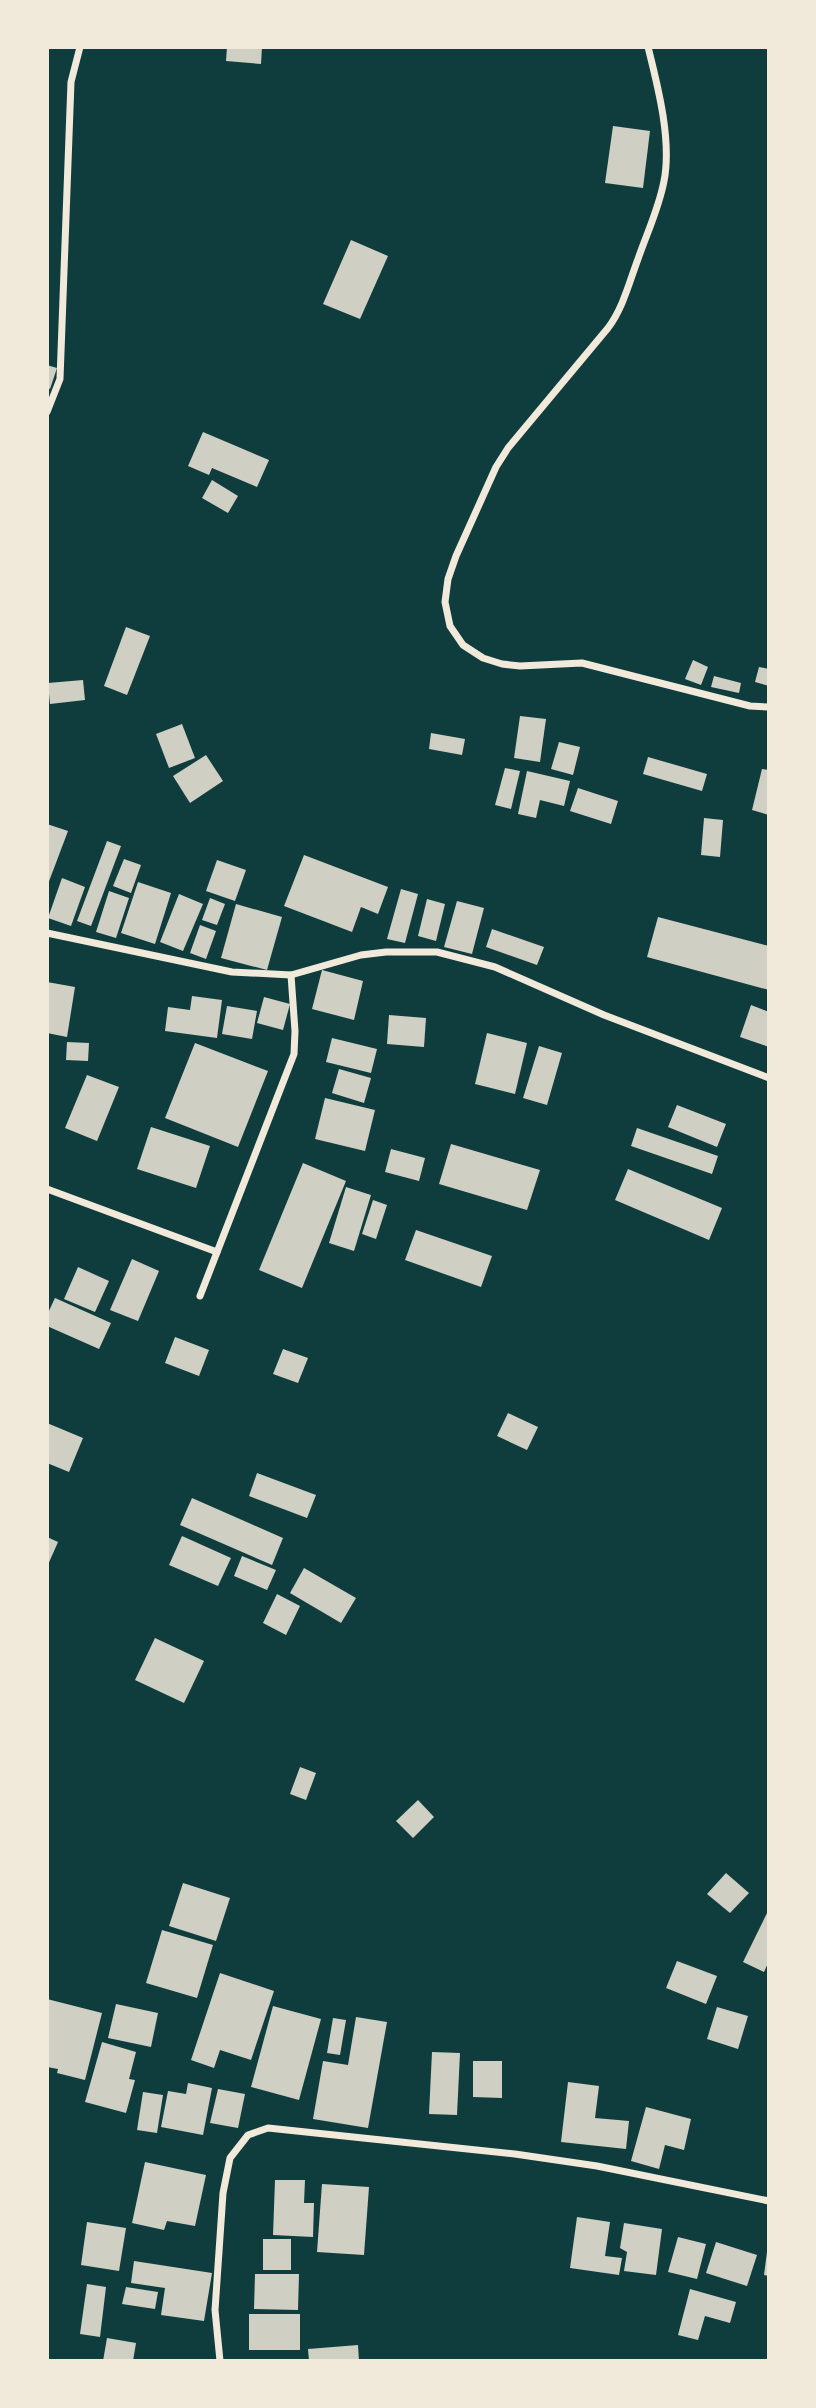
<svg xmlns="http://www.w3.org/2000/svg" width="816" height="2408" font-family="Literata,serif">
<rect width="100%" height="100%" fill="#0f3d3e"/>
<g fill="#cfcfc3">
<polygon points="227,47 262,47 261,64 226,61"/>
<polygon points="613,126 650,131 643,188 605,183"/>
<polygon points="351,240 388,256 360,319 323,304"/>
<polygon points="47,365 57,368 50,389 47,388"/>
<polygon points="203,432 269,460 257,487 212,468 209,475 188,466"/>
<polygon points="212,480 238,496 228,513 202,498"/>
<polygon points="126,627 150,636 127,695 104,686"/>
<polygon points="693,660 708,667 701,685 685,679"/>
<polygon points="759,667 769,669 769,686 755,682"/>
<polygon points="714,676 741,683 739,693 711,687"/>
<polygon points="83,680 85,700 50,704 48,683"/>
<polygon points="520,716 546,719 540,762 514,758"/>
<polygon points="182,724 195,758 169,768 156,734"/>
<polygon points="431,733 465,739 462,755 429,749"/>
<polygon points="559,742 580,747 573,775 551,769"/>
<polygon points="206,755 223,781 190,803 173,776"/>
<polygon points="648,757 707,774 702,791 643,774"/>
<polygon points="505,768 520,771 511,809 495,805"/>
<polygon points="762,769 769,770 769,815 752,810"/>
<polygon points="527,771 570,781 564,806 540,800 536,818 518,814"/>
<polygon points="578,788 618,801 611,824 570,811"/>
<polygon points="704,818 723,820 720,857 701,855"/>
<polygon points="47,824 68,831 48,884 47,884"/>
<polygon points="107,841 121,846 91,926 77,921"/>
<polygon points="304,855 388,887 378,914 361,907 352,932 284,906"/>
<polygon points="124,859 141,865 131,893 113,886"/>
<polygon points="217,860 246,870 235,901 206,891"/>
<polygon points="62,878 85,887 71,926 48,918"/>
<polygon points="138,882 171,893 155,944 121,933"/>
<polygon points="401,889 418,894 405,943 387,939"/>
<polygon points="109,891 129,898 116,938 96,932"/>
<polygon points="179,894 203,904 183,951 160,942"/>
<polygon points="210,898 225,904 217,925 202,920"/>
<polygon points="427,899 445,904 436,941 418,936"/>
<polygon points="457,901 484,908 472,954 444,947"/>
<polygon points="236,904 282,917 267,970 221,958"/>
<polygon points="658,917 769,946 769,990 647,957"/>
<polygon points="200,925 216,931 206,959 190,953"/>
<polygon points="492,929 544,947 537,965 486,947"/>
<polygon points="322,970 363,981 354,1020 312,1009"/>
<polygon points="47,982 75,987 67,1037 47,1033"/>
<polygon points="192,996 222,1000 217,1038 165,1031 168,1007 190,1010"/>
<polygon points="264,997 290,1004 283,1030 257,1023"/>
<polygon points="751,1005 769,1012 769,1047 740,1037"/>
<polygon points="227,1006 257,1011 252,1039 222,1034"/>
<polygon points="389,1015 426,1018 424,1047 387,1044"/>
<polygon points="487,1033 527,1043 515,1094 475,1084"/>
<polygon points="332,1038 377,1049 371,1073 326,1062"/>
<polygon points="67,1042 89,1043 88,1061 66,1060"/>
<polygon points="195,1043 268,1071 238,1147 165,1118"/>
<polygon points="539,1046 562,1053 547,1105 523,1098"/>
<polygon points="339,1069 371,1078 364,1103 332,1093"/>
<polygon points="87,1075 119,1087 97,1141 65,1128"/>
<polygon points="325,1098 375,1110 365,1151 315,1139"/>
<polygon points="677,1105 726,1124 717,1147 668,1127"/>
<polygon points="151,1127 210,1146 196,1188 137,1169"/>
<polygon points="637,1128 718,1156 712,1174 631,1146"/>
<polygon points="451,1144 540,1170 527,1210 439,1184"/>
<polygon points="391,1149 425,1158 419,1181 385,1172"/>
<polygon points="303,1163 346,1181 302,1288 259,1270"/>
<polygon points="628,1169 722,1208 709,1240 615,1200"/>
<polygon points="346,1187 371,1195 354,1251 329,1243"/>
<polygon points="373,1200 387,1205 376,1239 362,1234"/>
<polygon points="416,1230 492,1256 481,1287 405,1260"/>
<polygon points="132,1259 159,1271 138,1321 110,1310"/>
<polygon points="78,1267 109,1281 95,1312 64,1299"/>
<polygon points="55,1298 111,1323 99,1349 47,1326 47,1315"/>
<polygon points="175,1337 209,1350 199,1376 165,1363"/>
<polygon points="283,1349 308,1358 298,1383 273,1374"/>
<polygon points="508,1413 538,1427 527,1450 497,1436"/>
<polygon points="47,1423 83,1438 69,1472 47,1463"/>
<polygon points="257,1473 316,1495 307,1518 249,1496"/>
<polygon points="192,1498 283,1538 272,1565 180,1525"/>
<polygon points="182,1536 231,1558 218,1586 169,1565"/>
<polygon points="47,1537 58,1542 47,1567"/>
<polygon points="242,1556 276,1570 267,1590 234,1576"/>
<polygon points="304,1568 356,1598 341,1623 290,1593"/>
<polygon points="277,1594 300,1606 286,1635 263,1623"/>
<polygon points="155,1638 204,1661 184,1703 135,1680"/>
<polygon points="300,1767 316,1773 306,1800 290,1794"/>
<polygon points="418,1800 434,1817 413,1838 396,1821"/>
<polygon points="726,1873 749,1893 730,1913 707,1894"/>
<polygon points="183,1883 230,1898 216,1941 169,1926"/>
<polygon points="769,1909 769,1961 764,1972 743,1962"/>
<polygon points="162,1930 213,1945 197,1998 146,1983"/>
<polygon points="677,1961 717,1976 706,2004 666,1988"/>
<polygon points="220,1973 274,1991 251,2060 220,2050 214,2068 191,2060"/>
<polygon points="47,1999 102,2013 85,2080 57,2073 58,2069 47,2067"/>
<polygon points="116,2004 158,2013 151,2047 108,2038"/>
<polygon points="273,2006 321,2019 299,2100 251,2087"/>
<polygon points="717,2007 748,2016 738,2049 707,2039"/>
<polygon points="356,2017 387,2022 368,2128 313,2119 323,2061 348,2065"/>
<polygon points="333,2018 346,2020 340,2055 327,2053"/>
<polygon points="102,2042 136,2052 129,2079 135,2080 126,2113 85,2102"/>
<polygon points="432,2052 460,2053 457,2115 429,2114"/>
<polygon points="473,2061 502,2061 502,2098 473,2097"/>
<polygon points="568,2082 599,2086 595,2118 629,2121 626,2149 561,2142"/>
<polygon points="188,2083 212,2088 203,2135 161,2127 168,2091 186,2094"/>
<polygon points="218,2089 245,2094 238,2128 210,2123"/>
<polygon points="143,2092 163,2095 157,2133 137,2130"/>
<polygon points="646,2107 691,2119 684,2150 665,2145 659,2169 631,2161"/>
<polygon points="145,2162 206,2175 195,2226 167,2221 164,2230 132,2223"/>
<polygon points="275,2180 305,2180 304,2203 314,2203 313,2237 273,2235"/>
<polygon points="322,2184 369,2187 364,2255 317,2252"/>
<polygon points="577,2217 610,2222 605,2256 622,2258 619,2275 570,2268"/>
<polygon points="87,2222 126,2228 119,2271 81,2265"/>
<polygon points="624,2223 662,2229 656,2275 624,2271 627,2252 620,2248"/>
<polygon points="678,2237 706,2244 697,2279 668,2272"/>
<rect x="263" y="2239" width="28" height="31"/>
<polygon points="716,2242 757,2255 747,2286 706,2273"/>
<polygon points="767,2252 769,2252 769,2276 764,2275"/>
<polygon points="134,2261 212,2273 204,2321 161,2315 165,2288 131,2283"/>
<polygon points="255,2274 299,2274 298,2310 254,2309"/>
<polygon points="87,2284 106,2287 100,2337 80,2334"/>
<polygon points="126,2287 158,2292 155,2309 122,2304"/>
<polygon points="690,2289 736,2302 730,2323 705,2316 698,2340 678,2335"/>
<rect x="249" y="2314" width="51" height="36"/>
<polygon points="107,2338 136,2343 133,2361 103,2361"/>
<polygon points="358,2345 359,2361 309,2361 308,2349"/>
</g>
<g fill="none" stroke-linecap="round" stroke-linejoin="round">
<g stroke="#f1e9da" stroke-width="7">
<path d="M648,47C658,87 672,141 664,181C659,208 647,233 638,259C629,283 623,308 608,328L508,448L496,467L456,556L448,579L445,602L450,626L463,645L483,658L502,664L520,666L582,663L750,706L769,707"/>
<polyline points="47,412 60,379 71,82 80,47"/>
<polyline points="47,933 232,972 291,975 361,955 386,952 437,952 495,967 604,1015 769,1078"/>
<polyline points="47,1189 217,1252"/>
<polyline points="200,1296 294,1054 295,1031 291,975"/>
<polyline points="220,2361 215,2310 223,2193 230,2158 248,2135 268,2128 515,2154 597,2166 769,2201"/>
</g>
</g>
<rect width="816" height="2408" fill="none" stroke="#f1e9da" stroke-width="98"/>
</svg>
